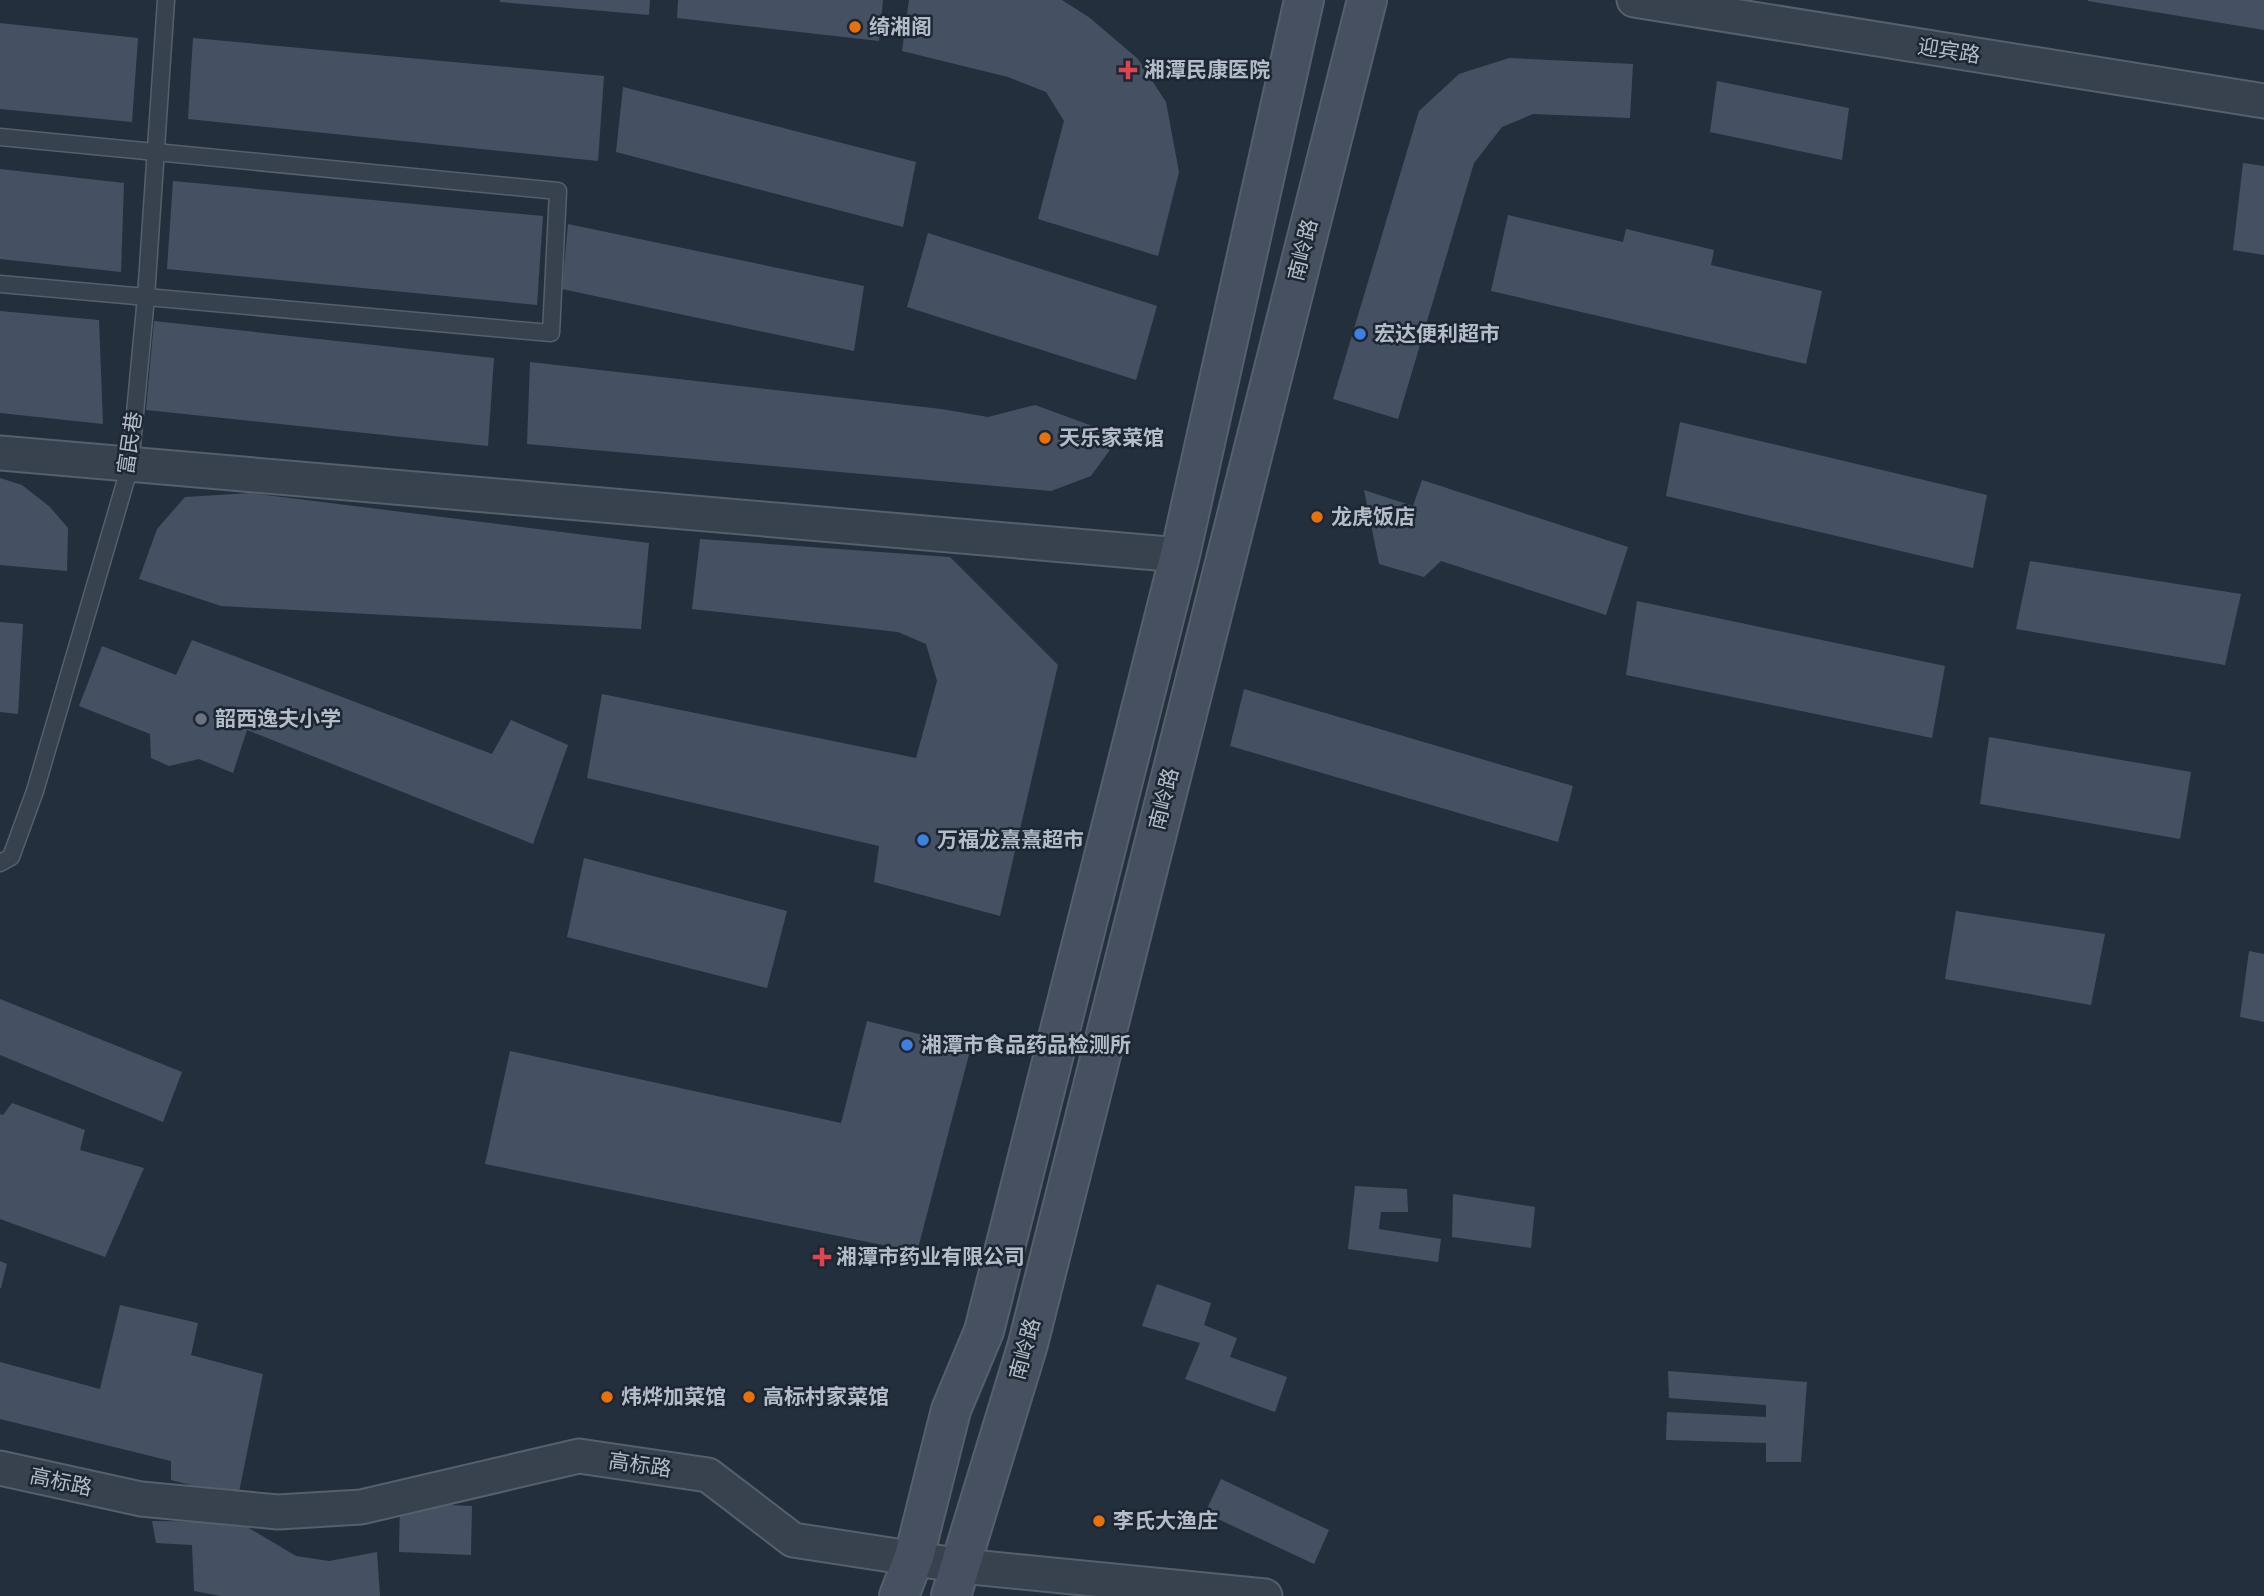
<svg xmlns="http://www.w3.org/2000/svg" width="2264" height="1596" font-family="'Work Sans','Noto Sans SC',sans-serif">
<rect width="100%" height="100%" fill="#242f3e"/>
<g fill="#455162">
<polygon points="500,0 650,0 649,15 500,2"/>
<polygon points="678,0 883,0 879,41 677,18"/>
<polygon points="909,0 1062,0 1090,18 1138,59 1166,102 1179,172 1158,256 1038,219 1064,121 1046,92 1008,77 902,51"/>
<polygon points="2088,0 2264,0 2264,30 2088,1"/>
<polygon points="0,23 138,38 132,122 0,109"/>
<polygon points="193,38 604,76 598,161 188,119"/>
<polygon points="1509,58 1633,64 1630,118 1533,114 1502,127 1474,163 1398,419 1333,399 1419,111 1459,74"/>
<polygon points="1717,81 1849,108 1842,160 1710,132"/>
<polygon points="623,87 916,162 903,227 616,152"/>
<polygon points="2243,163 2264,166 2264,255 2233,250"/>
<polygon points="0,169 124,183 121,272 0,259"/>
<polygon points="173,181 543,216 537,305 167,269"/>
<polygon points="1508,215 1623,242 1626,229 1714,250 1711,265 1822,291 1806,364 1491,291"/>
<polygon points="568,224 864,286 854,351 562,289"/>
<polygon points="928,233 1157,306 1136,380 907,307"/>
<polygon points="0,311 99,320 103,424 0,413"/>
<polygon points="154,321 494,358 488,446 146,410"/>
<polygon points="530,362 941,409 988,417 1035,405 1120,436 1091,476 1051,491 527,444"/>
<polygon points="1680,422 1987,495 1973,568 1666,496"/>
<polygon points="0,478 22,485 50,507 68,528 67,571 0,565"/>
<polygon points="1422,480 1628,547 1606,615 1441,561 1424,577 1379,564 1364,490 1413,506"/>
<polygon points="251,493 649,543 641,629 221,606 139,579 157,529 185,497"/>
<polygon points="700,539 950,557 1058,665 1000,916 874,882 879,846 587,778 602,694 916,758 937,681 926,644 898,632 692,609"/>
<polygon points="2030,561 2241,594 2225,665 2016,629"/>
<polygon points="1637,601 1945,666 1932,738 1626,675"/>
<polygon points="0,622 23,624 18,714 0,712"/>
<polygon points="192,640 492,754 511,720 568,745 533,844 247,730 233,773 199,759 169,766 151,758 150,734 79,706 102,646 176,675"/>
<polygon points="1244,689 1573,786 1558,842 1230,746"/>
<polygon points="1989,737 2191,772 2180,839 1980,804"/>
<polygon points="584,858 787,911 767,988 567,937"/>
<polygon points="1956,911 2105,934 2091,1005 1945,979"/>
<polygon points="2249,951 2264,954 2264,1022 2240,1017"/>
<polygon points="0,999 182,1072 163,1122 0,1055"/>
<polygon points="867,1021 971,1047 917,1252 485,1164 510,1051 841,1123"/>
<polygon points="12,1103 85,1130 80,1150 144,1168 105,1257 0,1219 0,1114 3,1115"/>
<polygon points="1355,1186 1407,1189 1408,1212 1381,1212 1379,1229 1441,1239 1438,1262 1348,1249"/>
<polygon points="1453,1194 1535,1207 1531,1248 1452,1237"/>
<polygon points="0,1261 7,1264 1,1288 0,1288"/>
<polygon points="1157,1284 1211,1303 1204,1325 1237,1338 1230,1357 1287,1377 1275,1412 1185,1379 1200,1343 1142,1326"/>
<polygon points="120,1305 198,1323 191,1355 263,1374 238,1497 171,1480 171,1461 0,1419 0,1362 100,1389"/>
<polygon points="1668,1371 1807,1382 1801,1462 1766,1462 1766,1443 1666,1440 1667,1412 1766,1417 1766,1405 1669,1398"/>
<polygon points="1221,1479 1329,1530 1314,1564 1205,1513"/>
<polygon points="400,1503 472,1506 471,1555 399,1552"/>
<polygon points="152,1521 239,1522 296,1556 329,1561 377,1552 380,1596 221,1596 194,1591 192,1545 156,1543"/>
</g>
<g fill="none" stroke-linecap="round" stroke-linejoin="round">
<g stroke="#565f6c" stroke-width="19">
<g id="lane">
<polyline points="0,137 558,191 551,333 0,284"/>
<polyline points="0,863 11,857 35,791 130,466 146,297 166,0"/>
</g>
</g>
<g stroke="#565f6c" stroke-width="37">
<g id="street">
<polyline points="1634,0 2264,101"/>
<polyline points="0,453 1180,555"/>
<polyline points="0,1468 141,1499 278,1512 361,1507 579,1456 708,1475 793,1540 962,1566 1265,1596"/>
</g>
</g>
<g stroke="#565f6c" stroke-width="42">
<g id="secondary">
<polyline points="899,1596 914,1557 951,1410 984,1331 1180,555 1304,0"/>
<polyline points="951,1596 1028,1344 1367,0"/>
</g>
</g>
<use href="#lane" stroke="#38414e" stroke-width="16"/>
<use href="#street" stroke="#38414e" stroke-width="33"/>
<use href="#secondary" stroke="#465061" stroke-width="38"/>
</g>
<g fill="#e8710a" stroke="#1d2633" stroke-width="2.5">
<circle cx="855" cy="27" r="7"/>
<circle cx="1045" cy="438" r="7"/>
<circle cx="1317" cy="517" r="7"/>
<circle cx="607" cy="1397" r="7"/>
<circle cx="749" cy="1397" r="7"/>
<circle cx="1099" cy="1521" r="7"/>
</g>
<g fill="#e0444e" stroke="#1d2633" stroke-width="2.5">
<path d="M1124.5 59.5h7v7h7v7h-7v7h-7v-7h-7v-7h7z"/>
<path d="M818.5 1246.5h7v7h7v7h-7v7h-7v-7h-7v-7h7z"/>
</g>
<g fill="#3f7fe0" stroke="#1d2633" stroke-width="2.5">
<circle cx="1360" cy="334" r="7"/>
<circle cx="923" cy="840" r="7"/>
<circle cx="907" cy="1045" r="7"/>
</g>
<circle fill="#6b7280" stroke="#1d2633" stroke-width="2.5" cx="201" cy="719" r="7"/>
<g text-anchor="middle" stroke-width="5" stroke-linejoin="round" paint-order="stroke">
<g font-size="21" font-weight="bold" fill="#b4bcc9" stroke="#1d2633" text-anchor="start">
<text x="869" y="34">绮湘阁</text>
<text x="1144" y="77">湘潭民康医院</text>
<text x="1374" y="341">宏达便利超市</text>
<text x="1059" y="445">天乐家菜馆</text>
<text x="1331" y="524">龙虎饭店</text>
<text x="215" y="726">韶西逸夫小学</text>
<text x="937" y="847">万福龙熹熹超市</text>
<text x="921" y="1052">湘潭市食品药品检测所</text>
<text x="836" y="1264">湘潭市药业有限公司</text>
<text x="621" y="1404">炜烨加菜馆</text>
<text x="763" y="1404">高标村家菜馆</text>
<text x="1113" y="1528">李氏大渔庄</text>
</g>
<g font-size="21" fill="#b4bcc9" stroke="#1d2633">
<text transform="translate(1949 51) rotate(9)" y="7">迎宾路</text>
<text transform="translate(1303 250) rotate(-76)" y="7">南岭路</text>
<text transform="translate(130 443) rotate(-82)" y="7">富民巷</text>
<text transform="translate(1164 799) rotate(-76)" y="7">南岭路</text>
<text transform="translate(1025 1349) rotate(-75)" y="7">南岭路</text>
<text transform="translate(640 1465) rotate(8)" y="7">高标路</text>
<text transform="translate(61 1482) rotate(12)" y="7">高标路</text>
</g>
</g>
</svg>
